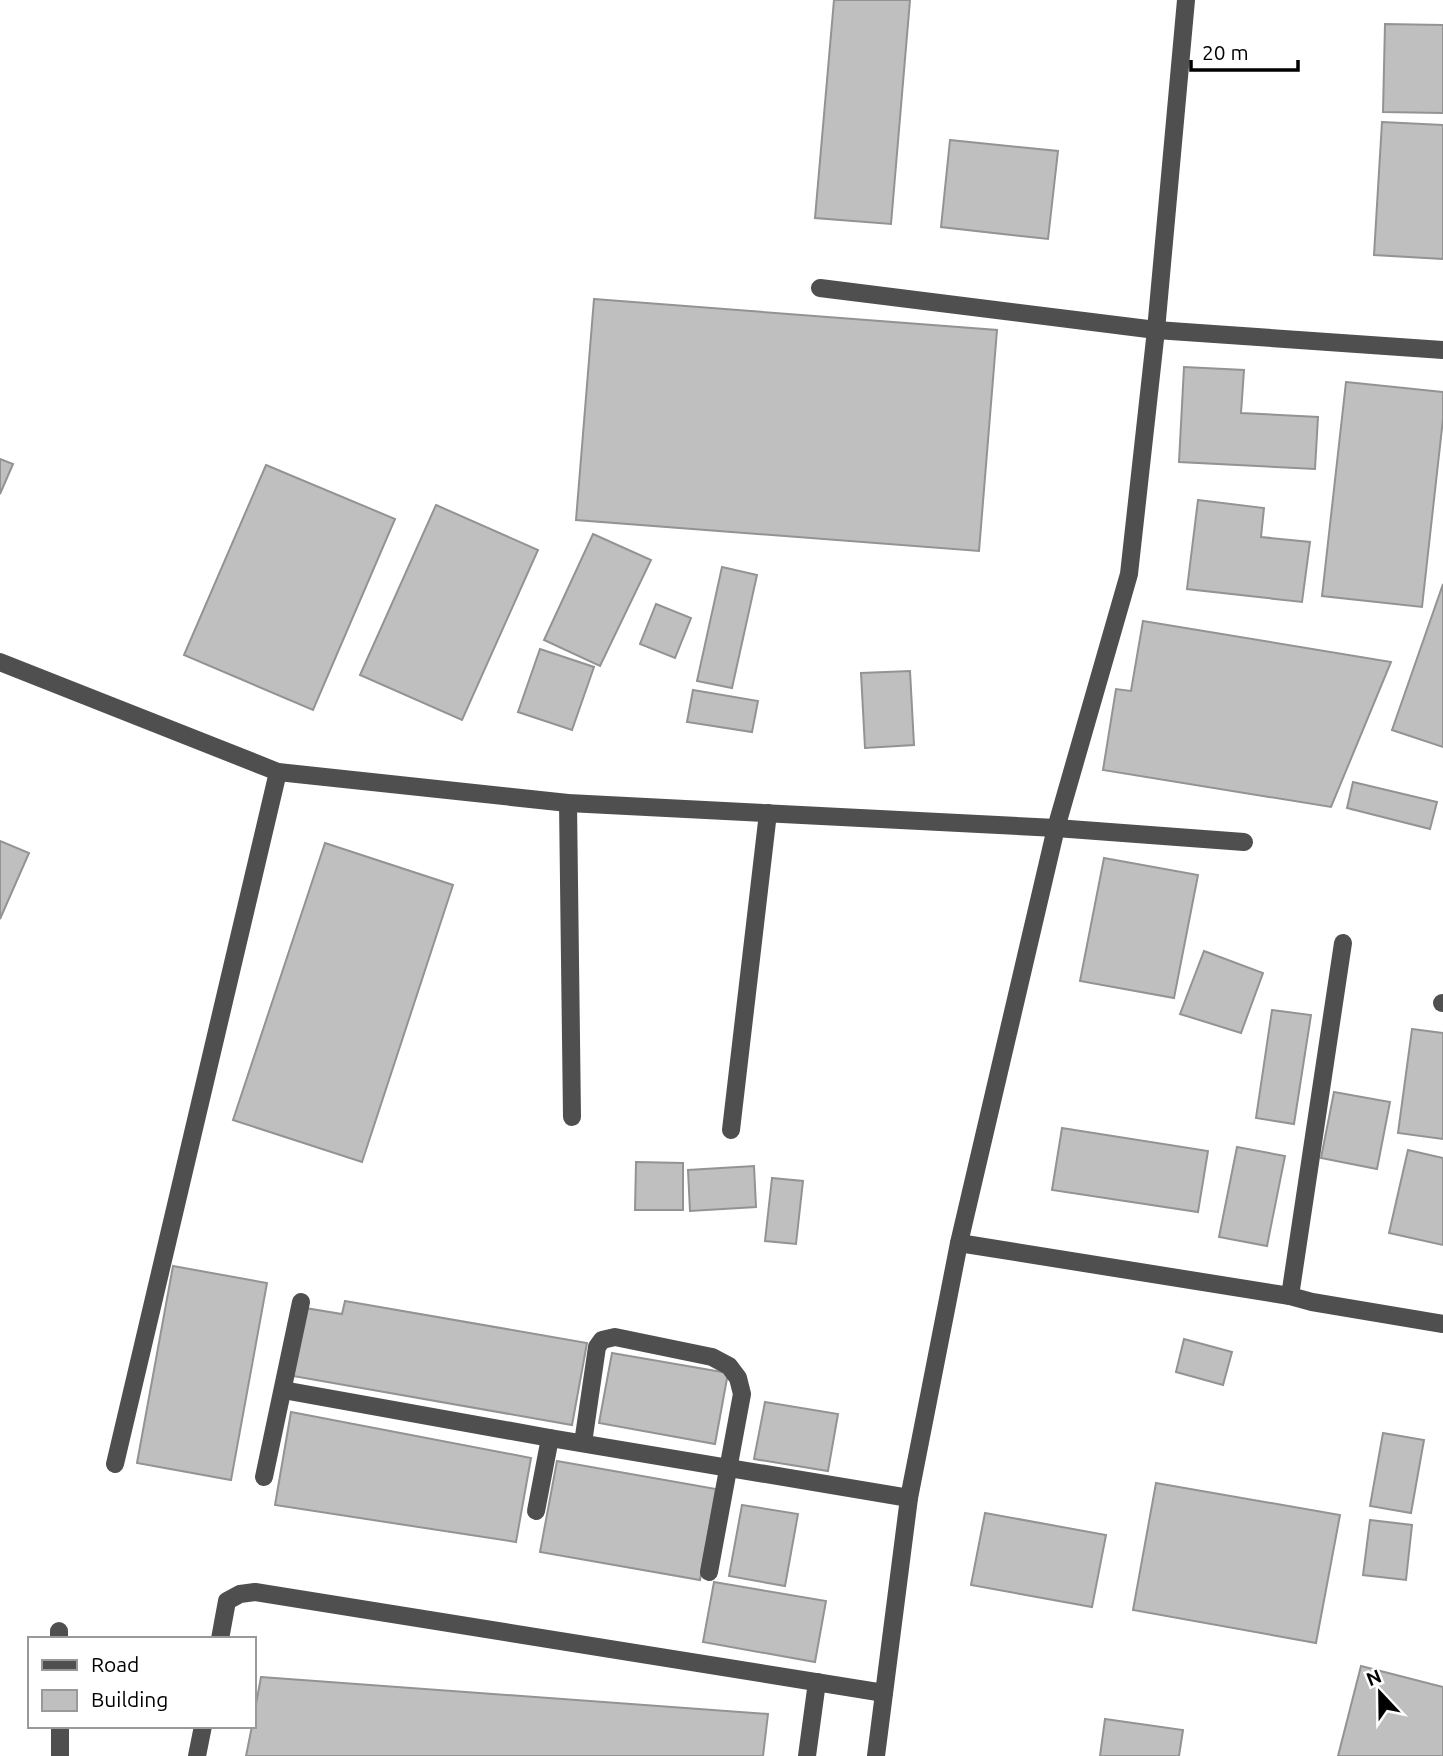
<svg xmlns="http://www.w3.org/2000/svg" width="1443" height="1756" font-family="Ubuntu,sans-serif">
<rect width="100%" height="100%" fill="#fff"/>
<g fill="#bfbfbf" stroke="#939393" stroke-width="2">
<polygon points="834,0 910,0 891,224 815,218"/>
<polygon points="1385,24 1443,25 1443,113 1383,112"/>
<polygon points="1382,122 1443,125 1443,259 1374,255"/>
<polygon points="950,140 1058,151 1048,239 941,227"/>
<polygon points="594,299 997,330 979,551 576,520"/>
<polygon points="1184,367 1244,370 1241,413 1318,417 1315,469 1179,462"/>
<polygon points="1346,382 1443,392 1443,419 1422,607 1322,596"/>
<polygon points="0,459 13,464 0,494"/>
<polygon points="266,465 395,519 313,710 184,655"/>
<polygon points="1198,500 1264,508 1261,537 1310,542 1302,602 1187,589"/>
<polygon points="436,505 538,550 462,720 360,675"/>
<polygon points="593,534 651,560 600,666 544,640"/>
<polygon points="722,567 757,575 732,688 697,681"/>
<polygon points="1443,584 1443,747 1392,730"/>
<polygon points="656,604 691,618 675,658 640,644"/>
<polygon points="1143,621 1391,662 1331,807 1103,770 1116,689 1131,691"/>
<polygon points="540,649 594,667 572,730 518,712"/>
<polygon points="910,671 914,745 865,748 861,673"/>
<polygon points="693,690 758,701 752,732 687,722"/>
<polygon points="1353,782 1437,802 1430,829 1347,808"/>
<polygon points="0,841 29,853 0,919"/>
<polygon points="325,843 453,885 362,1162 233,1120"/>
<polygon points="1104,858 1198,875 1174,998 1080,981"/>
<polygon points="1204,951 1263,973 1241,1033 1180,1014"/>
<polygon points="1272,1010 1311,1015 1294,1124 1256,1118"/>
<polygon points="1412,1029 1443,1033 1443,1139 1398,1133"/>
<polygon points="1334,1092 1390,1102 1377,1169 1321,1158"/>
<polygon points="1062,1128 1208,1151 1198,1212 1052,1190"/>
<polygon points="1237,1147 1285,1156 1267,1246 1219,1237"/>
<polygon points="1408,1150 1443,1158 1443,1245 1389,1233"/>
<polygon points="636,1162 683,1163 683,1210 635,1210"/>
<polygon points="754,1166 756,1207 690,1211 688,1170"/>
<polygon points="772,1178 803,1181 796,1244 765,1241"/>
<polygon points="173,1266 267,1283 231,1480 137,1463"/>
<polygon points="345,1301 587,1343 572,1425 293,1376 305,1308 342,1314"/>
<polygon points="1184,1339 1232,1352 1223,1385 1176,1372"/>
<polygon points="612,1353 728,1373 715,1444 599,1423"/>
<polygon points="765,1402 838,1414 828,1471 754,1459"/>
<polygon points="291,1412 531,1458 516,1542 275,1505"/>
<polygon points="1383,1433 1424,1440 1411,1513 1370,1506"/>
<polygon points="557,1461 716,1489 700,1580 540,1552"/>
<polygon points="1156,1483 1340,1515 1316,1643 1133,1610"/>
<polygon points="742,1505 798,1514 785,1586 729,1576"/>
<polygon points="985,1513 1106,1535 1092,1607 971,1585"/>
<polygon points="1370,1520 1412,1525 1406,1580 1363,1575"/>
<polygon points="714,1582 826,1601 815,1662 703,1642"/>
<polygon points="1361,1666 1443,1687 1443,1756 1338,1756"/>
<polygon points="261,1677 768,1714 763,1756 246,1756 252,1726 254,1726 254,1715"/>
<polygon points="1105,1719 1183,1730 1179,1756 1100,1756"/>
</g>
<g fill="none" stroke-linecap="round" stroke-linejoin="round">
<g stroke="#4f4f4f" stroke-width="18">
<polyline points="820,288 1156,330 1443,350"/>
<polyline points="0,662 278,772 568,803 1056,828 1244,842"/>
<polyline points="568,803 572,1117"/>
<polyline points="1442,1003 1443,1003"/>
<polyline points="731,1130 768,813"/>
<polyline points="959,1243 1290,1296 1312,1302 1443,1324"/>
<polyline points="1290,1296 1343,943"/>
<polyline points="283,1390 550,1438 909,1498"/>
<polyline points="583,1443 597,1347 602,1340 615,1337 712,1357 729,1366 738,1378 742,1394 709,1572"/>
<polyline points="115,1464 278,772"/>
<polyline points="264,1477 301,1302"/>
<polyline points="536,1511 550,1438"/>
<polyline points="59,1631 59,1639"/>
<polyline points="220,1639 227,1601 240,1594 255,1592 884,1693"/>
<polyline points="60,1726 60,1756"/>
<polyline points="197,1756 203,1726"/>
<polyline points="807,1756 817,1682"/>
<polyline points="876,1756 909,1498 959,1243 1056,828 1129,574 1156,330 1186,0"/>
</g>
</g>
<rect x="28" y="1637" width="228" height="91" fill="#ffffff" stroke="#999999" stroke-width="2"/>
<rect x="42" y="1660" width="35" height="10" fill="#4f4f4f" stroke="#999999" stroke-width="2"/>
<text x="91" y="1672" font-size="21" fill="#000000">Road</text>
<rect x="42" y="1690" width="35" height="21" fill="#bfbfbf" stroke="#999999" stroke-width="2"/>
<text x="91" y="1707" font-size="21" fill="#000000">Building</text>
<g transform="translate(1380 1693) rotate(338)" stroke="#ffffff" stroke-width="5" paint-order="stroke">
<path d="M0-5L12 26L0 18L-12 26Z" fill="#000000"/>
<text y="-10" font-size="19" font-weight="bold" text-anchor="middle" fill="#000000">N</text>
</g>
<path d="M1191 60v10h107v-10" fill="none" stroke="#000000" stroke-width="3.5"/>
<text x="1202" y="60" font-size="21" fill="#000000" stroke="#ffffff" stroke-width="5" paint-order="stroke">20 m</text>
</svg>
